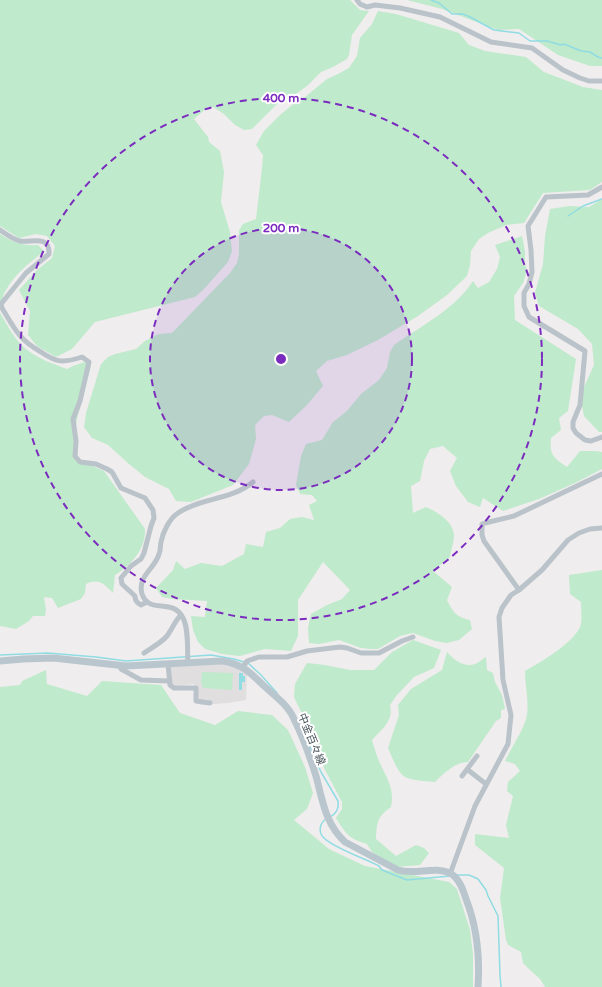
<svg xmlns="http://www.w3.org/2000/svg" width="602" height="987" font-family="'Varela Round','Noto Sans JP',sans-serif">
<rect width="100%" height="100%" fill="#f0edee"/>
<polygon fill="#e1dedf" points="222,665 239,669 247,674 246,700 228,703 201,705 197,703 194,684 175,686 171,683 170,670 171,666"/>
<g fill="#bfeacb">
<polygon points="0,0 350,0 360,10 369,11 352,35 349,55 347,59 333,67 321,72 307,86 293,96 282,99 252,129 244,130 235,125 224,114 213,107 208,107 194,119 208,137 209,142 220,151 224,172 221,202 230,232 232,251 228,262 204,289 195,297 95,322 72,349 56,357 37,346 28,335 30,311 19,290 36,271 52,258 55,246 47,236 36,234 19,238 0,226"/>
<polygon points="407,0 602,0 602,66 590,66 558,55 519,29 498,30 442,9"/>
<polygon points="378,11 396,14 459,33 469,45 485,51 526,57 544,72 583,87 602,90 602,182 590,190 543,193 524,223 506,225 488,233 479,239 471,251 470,265 467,276 447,295 418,316 378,340 347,355 327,361 316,371 323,386 307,405 289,422 272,415 264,416 255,425 256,439 249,464 233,485 191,502 176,501 169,489 145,477 129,464 108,445 92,438 84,427 86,413 101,364 108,357 115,354 136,349 145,341 154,336 159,334 172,333 230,273 237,263 239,254 239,230 243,224 256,219 262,168 263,155 256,145 264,131 279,116 298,100 305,97 327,79 338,74 349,68 357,56 360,38 372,24"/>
<polygon points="602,199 602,432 599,432 584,416 580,396 594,365 592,344 578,329 539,306 535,293 543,264 545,236 550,209 569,206 589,207"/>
<path d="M0,234C12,242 23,246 38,245L44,251C25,267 5,281 0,307Z"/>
<path d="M522,236L525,251V264L527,270L523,283L514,296L515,320L576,359L568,411L559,418L561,430L551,438C549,455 554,458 567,467L580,451H596L602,452V469L575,483L539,499L503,511L483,498L480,507L468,502L456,486L450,471L457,458L443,446L430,449L424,461L420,481L411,486L413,513L426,507C437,512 453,521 454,535C454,542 451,550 450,557L433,571L452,587L447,600C453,612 456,617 470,620L472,629L459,640L447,643L435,641L413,633L400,636L378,649H372L361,648L339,640L319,644L309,643L308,628L311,614L327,605L342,599L350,590L323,562L298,600V636L291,651L265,649L240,656L222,654L205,649L198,642L193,630L191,616L205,617L207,601L173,599L162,597L156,588L173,570L176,561L185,569L201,563L222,566L244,554L246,544L263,547L266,532L280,528L290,519L302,517L314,520L309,505L317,501L312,495L300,494L296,485L301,456L306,444L322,440L333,422L347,411L361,394L379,380L387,368L390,352L394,345C421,326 455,309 473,281L478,288L489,282L497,269L500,257L495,245Z"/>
<path d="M0,313C8,326 16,343 30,352C41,360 54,364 67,369L73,366L88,361L91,366L77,419L75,432V458L104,471L145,529C146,549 131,565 115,575L113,593C104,584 99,578 86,584L85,593L81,599L58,608L52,598L44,597L46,610L45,616H33L29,621L16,629L0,626Z"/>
<path d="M602,570V987H545L540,979L529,969L523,963L521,952L508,945L506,940L500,898L504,868L475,845V834L509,838L506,825L513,796L507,791L508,782L520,771L515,764L505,761C511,748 525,728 527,715C529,700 525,686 525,671C540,663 578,640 581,624C582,617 581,609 581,602L570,594L569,575Z"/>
<path d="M413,640L441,650L434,668L414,677L397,695L390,705C394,721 382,729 372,740C374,747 376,754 379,761C386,778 395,787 391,807C377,817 377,822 376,839L396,856L416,845L424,848L429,853L420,865L396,867L372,852L367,844C349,839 346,834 336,818L342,809V802L325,770L309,728L294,697L295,684L307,663L325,665L350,670H374L392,652Z"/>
<path d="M447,652C453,659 464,668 475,664C479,663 482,659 486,657L487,670L493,673L495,682L502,695L505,709L501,710V718L496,721L468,762C455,762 444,773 435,782C400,779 402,780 388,748L399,715L398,705L411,689L442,670Z"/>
<polygon points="46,670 47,684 87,696 102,681 161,685 180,713 215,725 238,711 272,715 288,730 305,767 313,793 307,809 294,820 329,849 365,866 449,882 457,889 470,930 473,954 473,987 0,987 0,687 20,685 22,681"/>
<polygon points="202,672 233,673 232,690 203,688 201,682"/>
</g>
<polygon fill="#90dce3" points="239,673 243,673 243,676 245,676 245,682 242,682 242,690 239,690"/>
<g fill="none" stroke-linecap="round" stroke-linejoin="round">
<g stroke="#90dce3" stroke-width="1.5">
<polyline points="431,0 439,3 452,14 463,14 470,17 494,30 519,33 530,41 547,41 561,45 564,44 581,51 590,52 598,57 602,58"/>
<polyline points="568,216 583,206 602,199"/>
<polyline points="0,655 48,653 96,657 126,661 211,655 234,659 244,662"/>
<polyline points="248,663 261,675 277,693"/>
<path d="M307,740L321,772L338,801C339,808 336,814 330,817"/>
<path d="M326,819C320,823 318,831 323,837C331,847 366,859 379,866L382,870L407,880L450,876"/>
<polyline points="457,875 469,875 478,879 486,890 488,896 498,916 500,975 501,987"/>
</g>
<g stroke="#bac3c9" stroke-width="5">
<polyline points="357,0 360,4 367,7 375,5 400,8 440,17 491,42 532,48 563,70 580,78 589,81 602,81"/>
<polyline points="602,187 588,195 546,197 528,226 531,250 532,272 529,284 524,293 524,306 529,317 585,351 580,405 573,422 573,428 576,433 585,440 591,441 602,437"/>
<path d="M0,230C6,234 12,239 20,241C31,243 50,234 49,254L26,273L1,304L2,308C14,328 19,340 41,352C57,363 64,363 82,357L89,362L80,401L73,419L76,441L75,456L80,462L96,464L107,469L112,472L121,488L145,498L153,510L154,518L151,526L144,553L141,559L131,566L121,578L122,584L135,596C135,600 137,603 141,605L147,602"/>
<polyline points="519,590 484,541 482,535 482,524 485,523 514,516 602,474"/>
<path d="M144,653C151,648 161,643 167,636C172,629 175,621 181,615"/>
<path d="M188,663C187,650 189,629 183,618C173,597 149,615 142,594C137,576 155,569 159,554C161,550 160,545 161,542C163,532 169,519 178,513C200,498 232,500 253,482"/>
<polyline points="168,664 170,685 174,688 196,688 196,701 210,703"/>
<polyline points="121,666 121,669 141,680 169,681"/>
<polyline points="243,667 247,661 259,657 287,657 307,651 340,647 347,648 361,653 379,653 402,641 413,637"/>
<polyline points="468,770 486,784"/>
<polyline points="462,776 477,756"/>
<polyline points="450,874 475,806 508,744 511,715 503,680 499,617 502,608 511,595 519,590 542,570 568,540 579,533 590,529 602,528"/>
</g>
<path stroke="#bac6ce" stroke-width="7" d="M0,661L23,659L53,658L126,666L222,661C242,664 250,672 263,685C274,695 288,705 294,719C303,737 310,757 316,776C323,802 325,823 345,842L398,870C415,875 435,866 450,873C459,878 463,889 466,899C477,927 480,957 478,987"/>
</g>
<circle cx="281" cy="359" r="131" fill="#7b2cbf" fill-opacity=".12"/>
<g fill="none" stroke="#7b2cbf" stroke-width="2" stroke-dasharray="7 5">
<circle cx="281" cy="359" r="131"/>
<circle cx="281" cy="359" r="261"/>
</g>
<g text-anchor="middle" stroke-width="4" stroke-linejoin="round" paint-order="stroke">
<g font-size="11" fill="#475359" stroke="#fff">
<text transform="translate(312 739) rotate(68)" y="4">中金百々線</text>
</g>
</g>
<circle cx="281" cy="359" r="6" fill="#7b2cbf" stroke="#fff" stroke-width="2"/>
<g font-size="12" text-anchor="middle" font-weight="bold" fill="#7b2cbf" stroke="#fff" stroke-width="4" stroke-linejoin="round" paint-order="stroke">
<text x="281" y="102">400 m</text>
<text x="281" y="232">200 m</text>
</g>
</svg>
